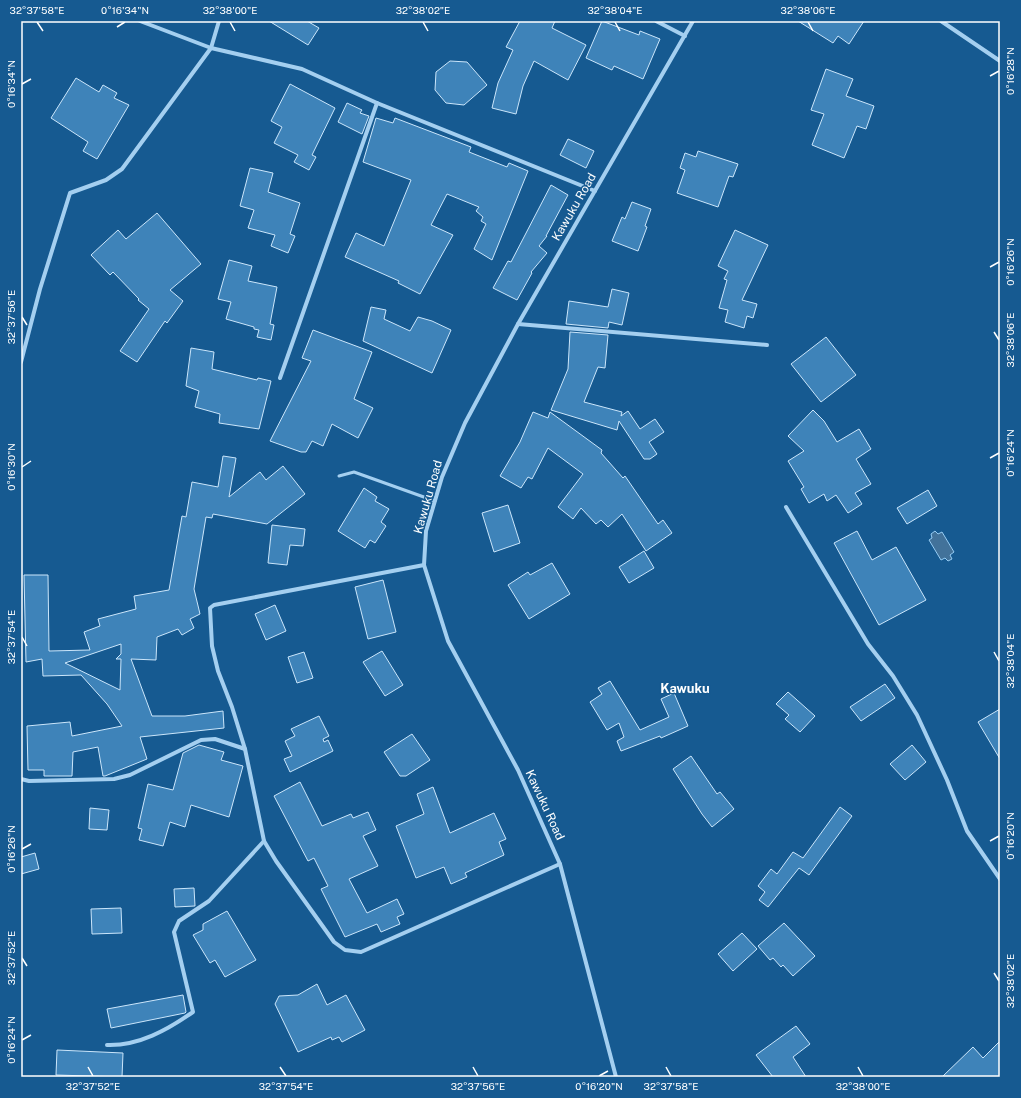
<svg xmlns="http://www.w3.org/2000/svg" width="1021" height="1098" font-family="'Public Sans',sans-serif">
<rect width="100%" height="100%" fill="#165a91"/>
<polygon fill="#42729a" stroke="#96ccf3" points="935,531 938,534 942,532 954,552 950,555 952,559 948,561 945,558 941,560 929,540 932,538 931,534"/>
<g fill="#3e83b9" stroke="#cbe6fb" fill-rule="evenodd">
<polygon points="269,21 307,21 319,28 308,45"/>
<polygon points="520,21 555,21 552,28 586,45 568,80 534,61 523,86 516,114 492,108 498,83 513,50 506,47"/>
<polygon points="602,21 639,35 640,31 660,39 643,79 614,66 612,70 586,58"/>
<polygon points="798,21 864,21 849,44 838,36 833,43"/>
<polygon points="450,61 467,62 487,85 464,105 446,103 435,90 436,72"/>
<polygon points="826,69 853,79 846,96 874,106 866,129 857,126 844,158 812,145 824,114 811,110"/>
<polygon points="76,78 99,92 103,85 117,93 114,98 129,105 97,159 83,151 88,142 51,118"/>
<polygon points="290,84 335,108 312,155 316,157 309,170 294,162 298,155 274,143 282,127 271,121"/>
<polygon points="347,103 362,110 360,113 369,116 362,134 338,122"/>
<polygon points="376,118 393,123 395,118 471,147 469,152 507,167 509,163 528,171 492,260 474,249 486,224 481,221 483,217 476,211 479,207 447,194 431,225 453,235 420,294 398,283 399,281 345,257 356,233 384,246 411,180 363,162"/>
<polygon points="568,139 594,151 586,168 560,155"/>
<polygon points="698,151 738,164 733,177 729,176 718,207 677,193 685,170 680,168 685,153 696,157"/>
<polygon points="250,168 273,173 268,192 300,203 290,234 295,236 288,253 271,246 275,235 248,228 254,210 240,206"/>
<polygon points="551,185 568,195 546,236 547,236 539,246 547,253 531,272 532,273 517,300 493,288 508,261 511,262"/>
<polygon points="632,202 651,209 645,226 647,227 638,251 612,241 622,217 625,219"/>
<polygon points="157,213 201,264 170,290 183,301 167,323 165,321 137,362 120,351 149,309 138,300 139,299 113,272 110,275 91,255 118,230 126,239"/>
<polygon points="735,230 768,245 742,300 757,304 753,318 747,316 744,328 725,322 728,310 719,308 727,280 724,279 728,271 718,266"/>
<polygon points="229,260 252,266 248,281 277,287 270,324 274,325 271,340 257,337 259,330 254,329 254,327 226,319 231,302 218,299"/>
<polygon points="612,289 629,293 622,325 609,322 608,328 566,324 569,301 608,307"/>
<polygon points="371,307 386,310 384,319 410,331 418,317 432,321 451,330 432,373 363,341"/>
<polygon points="313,330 372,352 354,399 373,408 358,438 332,424 323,446 312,441 306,452 301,452 270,441 311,361 302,358"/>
<polygon points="570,332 608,335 605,368 598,367 584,402 622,412 621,416 628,411 640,429 655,419 664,432 649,442 657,454 650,459 644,459 619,421 617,430 551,410 568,369"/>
<polygon points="826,337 856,375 821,402 791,364"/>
<polygon points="191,348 214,352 212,369 257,380 258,378 271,381 259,429 219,423 220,414 195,407 199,391 186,386"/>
<polygon points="813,410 824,421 837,442 859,429 871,449 856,459 871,484 855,493 862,504 848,513 836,495 827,501 824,494 809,503 801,489 804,487 788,461 804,451 788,436"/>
<polygon points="533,412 548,418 550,412 602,450 601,453 623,478 625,476 658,524 663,520 672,533 646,551 622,514 608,527 601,520 596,524 581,508 573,519 558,507 583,474 548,448 532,479 528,477 521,488 500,476 520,442"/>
<path d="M223,456L236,458L229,497L260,472L266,480L283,466L305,494L267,524L213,514L212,518L206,517L194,589L200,614L190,619L194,628L182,635L178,629L157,637L156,660L131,659L152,716H185L223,711L224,728L140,737L147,759L105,776H103L98,747L73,752L72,776H44V770H28L27,726L70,722L72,736L122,726L107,704L81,675L43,676L42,659L26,662L24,575H48L49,651L90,650L84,632L100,626L98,619L136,609L134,596L169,590L182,516L186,517L192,482L218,487ZM121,644V654L116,659H121L120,690L65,663Z"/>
<polygon points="364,488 377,497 375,501 389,509 381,522 386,526 375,543 370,540 365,548 338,531"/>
<polygon points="928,490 937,506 907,524 897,508"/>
<polygon points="508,505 520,543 494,552 482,513"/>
<polygon points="272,525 305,529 303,546 290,545 287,565 268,563"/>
<polygon points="857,531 872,560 896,547 926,600 879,625 834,543"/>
<polygon points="644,551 654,568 629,583 619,567"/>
<polygon points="552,563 570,594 529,619 508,585 528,572 530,575"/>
<polygon points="383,580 396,632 368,639 355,587"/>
<polygon points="275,605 286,631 266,640 255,614"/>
<polygon points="382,651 403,685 385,696 363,662"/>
<polygon points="304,652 313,678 297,683 288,657"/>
<polygon points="610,681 640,730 669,717 661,699 674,693 688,726 661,738 660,736 621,751 617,741 624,737 619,723 607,730 590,702 602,694 598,688"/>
<polygon points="885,684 895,698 861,721 850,707"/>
<polygon points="788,692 815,716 800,732 785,719 789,715 776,704"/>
<polygon points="1000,709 1000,759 978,722"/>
<polygon points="319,716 329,736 323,739 324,742 328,740 333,751 290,772 284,759 292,756 285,741 295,736 291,729"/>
<polygon points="412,734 430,760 406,776 400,776 384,752"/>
<polygon points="199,745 224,752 221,760 243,766 229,817 191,805 185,827 170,822 163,846 139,840 142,829 138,828 148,784 173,790 183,753"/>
<polygon points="912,745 926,762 905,780 890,764"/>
<polygon points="691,756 717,794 720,792 734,809 712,827 702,814 673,769"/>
<polygon points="300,782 322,826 351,814 353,818 368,812 376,830 363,836 378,866 349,879 367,913 397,899 404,914 397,917 400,924 381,932 377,924 345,937 321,889 328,886 314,858 308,861 274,796"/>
<polygon points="433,787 450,833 494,813 506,839 499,842 504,855 465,873 467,877 451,884 444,867 416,878 396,826 424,814 417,794"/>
<polygon points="840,807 852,816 809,875 799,868 768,907 759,900 765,892 758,886 771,869 777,874 793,852 803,858"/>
<polygon points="90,808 109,810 107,830 89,829"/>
<polygon points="35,853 39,869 21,874 21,857"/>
<polygon points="194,888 195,906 175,907 174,889"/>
<polygon points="121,908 122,933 92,934 91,909"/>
<polygon points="227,911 256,960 225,977 215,960 210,963 193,935 203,930 203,924"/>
<polygon points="784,923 815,956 793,976 783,965 781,967 773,958 770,960 758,946"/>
<polygon points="742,933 757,949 733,971 718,954"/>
<polygon points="317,984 327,1005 346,995 365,1030 342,1042 339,1037 332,1040 331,1037 298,1052 275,1004 279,996 298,995"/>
<polygon points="183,995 186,1012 185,1013 111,1028 107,1009"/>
<polygon points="796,1026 810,1044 793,1057 806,1077 773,1077 756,1055"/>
<polygon points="1000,1041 1000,1077 942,1077 973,1047 983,1058"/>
<polygon points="57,1050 123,1053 122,1077 56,1075"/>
</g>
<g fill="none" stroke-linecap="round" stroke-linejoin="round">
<polyline stroke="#a4cff0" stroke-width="3" points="339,476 354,472 435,501"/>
<g stroke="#a4cff0" stroke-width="4">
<polyline points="140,21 211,48 302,69 377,103 595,191"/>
<polyline points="656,21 685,36"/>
<polyline points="941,21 1000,61"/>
<polyline points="518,324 767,345"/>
<polyline points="21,362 40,289 70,193 106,180 122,169 211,48 219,21"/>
<polyline points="280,378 377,103"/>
<polyline points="786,507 868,644 893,676 917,715 947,780 967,831 1000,879"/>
<polyline points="424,565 214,605 210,608 212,646 218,671 232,707 245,749 264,841 276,861 334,942 345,950 361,952 560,864"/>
<polyline points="21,779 29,781 114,779 130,775 201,740 215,739 245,749"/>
<path d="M107,1045C139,1046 167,1030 193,1012L174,932L179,921L209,901L264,841"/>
<polyline points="616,1077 560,864 518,770 448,641 424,565 426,531 442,477 465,423 518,324 693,21"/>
</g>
</g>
<path fill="none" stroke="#fff" stroke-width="1.5" d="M37,22L43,31M230,22L235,31M423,22L428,31M615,22L620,31M808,22L813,31M117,27L125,22M990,76L999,71M22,84L31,79M990,267L999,262M22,317L27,325M994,332L999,340M990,458L999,453M22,467L31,461M22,637L27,646M994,652L999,661M990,841L999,836M22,849L31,844M22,958L27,966M994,973L999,981M22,1040L31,1035M88,1067L93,1076M280,1067L286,1076M473,1067L478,1076M666,1067L671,1076M858,1067L863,1076M599,1076L608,1071"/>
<g text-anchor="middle" stroke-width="3" stroke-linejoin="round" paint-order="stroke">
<g font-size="12" fill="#fff" stroke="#165a91">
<text transform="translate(574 207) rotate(-60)" y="4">Kawuku Road</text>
<text transform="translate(428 497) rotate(-74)" y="4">Kawuku Road</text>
<text transform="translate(545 805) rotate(65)" y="4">Kawuku Road</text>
</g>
<g font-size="13" font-weight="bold" fill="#fff" stroke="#165a91">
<text x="685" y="693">Kawuku</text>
</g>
</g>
<rect width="1021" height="1098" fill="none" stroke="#165a91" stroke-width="44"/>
<rect x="22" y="22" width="977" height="1054" fill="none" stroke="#fff" stroke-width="1.5"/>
<g font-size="10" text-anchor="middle" fill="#fff">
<text x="37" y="14">32°37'58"E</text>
<text x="125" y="14">0°16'34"N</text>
<text x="230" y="14">32°38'00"E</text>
<text x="423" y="14">32°38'02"E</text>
<text x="615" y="14">32°38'04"E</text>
<text x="808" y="14">32°38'06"E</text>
<text transform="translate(1010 71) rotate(-90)" y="4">0°16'28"N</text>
<text transform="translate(11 84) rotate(-90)" y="4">0°16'34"N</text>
<text transform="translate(1010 262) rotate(-90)" y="4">0°16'26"N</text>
<text transform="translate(11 317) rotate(-90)" y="4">32°37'56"E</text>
<text transform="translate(1010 340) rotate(-90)" y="4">32°38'06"E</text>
<text transform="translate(1010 453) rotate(-90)" y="4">0°16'24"N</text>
<text transform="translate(11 467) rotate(-90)" y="4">0°16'30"N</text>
<text transform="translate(11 637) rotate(-90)" y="4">32°37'54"E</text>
<text transform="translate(1010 661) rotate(-90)" y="4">32°38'04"E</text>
<text transform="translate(1010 836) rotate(-90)" y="4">0°16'20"N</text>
<text transform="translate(11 849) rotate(-90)" y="4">0°16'26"N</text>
<text transform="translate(11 958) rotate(-90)" y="4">32°37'52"E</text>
<text transform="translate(1010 981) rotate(-90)" y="4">32°38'02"E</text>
<text transform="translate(11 1040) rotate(-90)" y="4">0°16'24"N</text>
<text x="93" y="1090">32°37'52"E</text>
<text x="286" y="1090">32°37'54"E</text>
<text x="478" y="1090">32°37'56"E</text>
<text x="599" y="1090">0°16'20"N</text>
<text x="671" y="1090">32°37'58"E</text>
<text x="863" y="1090">32°38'00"E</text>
</g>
</svg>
